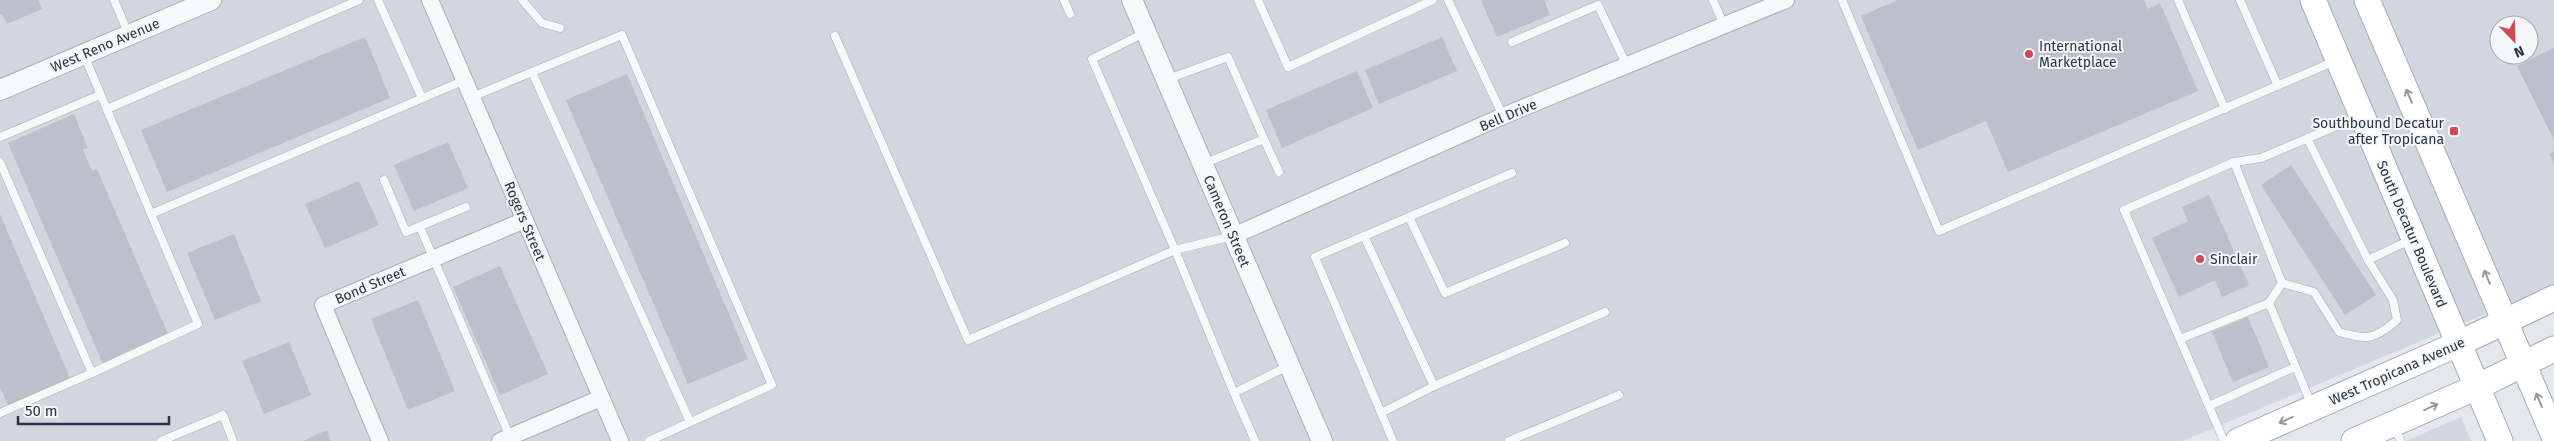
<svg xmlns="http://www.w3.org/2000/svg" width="2554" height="441" font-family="'Fira Sans',sans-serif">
<rect width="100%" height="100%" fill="#e4e7ec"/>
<g fill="#d2d6de" fill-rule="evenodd">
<path d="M0,0H2554V285L2183,441H0ZM2499,25H2529V55H2499Z"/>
<polygon points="2461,417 2471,441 2406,441"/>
</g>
<g fill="#bbc0ca">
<polygon points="0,0 38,0 42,9 7,24 2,14 0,15"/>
<polygon points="1481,0 1544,0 1550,15 1497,37"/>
<polygon points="1898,0 2144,0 2148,9 2160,3 2198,91 2008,172 1986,121 1918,150 1861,16"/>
<polygon points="365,37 390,98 167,192 141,130"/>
<polygon points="1442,37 1457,71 1379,104 1365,70"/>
<polygon points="2554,48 2554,140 2517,66"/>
<polygon points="1357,71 1373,108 1282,148 1266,110"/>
<polygon points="627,74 748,359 688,384 566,100"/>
<polygon points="74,114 88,148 83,150 92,171 97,169 169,336 103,364 8,143"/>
<polygon points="448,142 468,188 414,211 394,165"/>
<polygon points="2554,151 2554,164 2549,154"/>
<polygon points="2291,165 2376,295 2345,315 2261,185"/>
<polygon points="359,181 379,225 325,248 305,204"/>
<polygon points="2209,195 2249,285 2222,297 2215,280 2179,297 2152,238 2188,221 2182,207"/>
<polygon points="0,214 70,378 8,405 0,387"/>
<polygon points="234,234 261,301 215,320 187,253"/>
<polygon points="500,266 548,374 500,395 453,287"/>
<polygon points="418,300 455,391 408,410 371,319"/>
<polygon points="2248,317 2269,367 2233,382 2212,332"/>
<polygon points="289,342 311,395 264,414 242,361"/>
<polygon points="327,430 331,441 303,441"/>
</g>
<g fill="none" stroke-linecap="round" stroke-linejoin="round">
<g stroke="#a9aeb7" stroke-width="9">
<g id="service">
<polyline points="114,0 129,35"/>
<polyline points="378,0 422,98"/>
<polyline points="522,0 542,23 560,28"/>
<polyline points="1064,0 1070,14"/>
<polyline points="1258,0 1288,67 1433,0"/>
<polyline points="1448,0 1503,116"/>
<polyline points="1713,0 1724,26"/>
<polyline points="1842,0 1939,231 2335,61"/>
<polyline points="2178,0 2225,109"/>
<polyline points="2240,0 2278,86"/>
<polyline points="835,36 968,340 1175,250 1092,59 1144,33"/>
<polyline points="1512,42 1598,5 1627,66"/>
<polyline points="84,55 151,214"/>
<polyline points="1168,79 1228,57 1264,139 1203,164"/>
<polyline points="472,97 532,72"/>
<polyline points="107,109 359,0"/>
<polyline points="0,137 100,95"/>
<polyline points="2307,138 2368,260 2410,240"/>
<polyline points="1264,139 1279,172"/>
<polyline points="0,162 92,373 198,324 151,214 465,80"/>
<polyline points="2234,162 2261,158 2358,117"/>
<polyline points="384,180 406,232 466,207"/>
<polyline points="1409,217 1445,293 1565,243"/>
<polyline points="420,227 510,437"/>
<polyline points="1232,236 1175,250 1234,393"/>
<polyline points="1364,236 1434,386 1605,312"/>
<path d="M2282,283L2314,292L2339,332C2367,340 2374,340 2397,320L2393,300L2368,260"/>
<polyline points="2180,339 2269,303"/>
<polyline points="2209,406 2295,367"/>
<polyline points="0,413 92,373"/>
<polyline points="1381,413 1434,386"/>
<polyline points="2394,427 2401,441"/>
<polyline points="161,441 223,415 233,441"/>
<polyline points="649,441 772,385 622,35 532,72 690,422"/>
<polyline points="1255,441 1234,393 1288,366"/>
<polyline points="1393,441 1315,257 1512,173"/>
<polyline points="1509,441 1619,395"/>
<polyline points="2224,441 2124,210 2234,162 2282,283 2269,303 2312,406"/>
</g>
</g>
<g stroke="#a9aeb7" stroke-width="18">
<g id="minor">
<polyline points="430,0 620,441"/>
<polyline points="1233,236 1503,116 1786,0"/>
<polyline points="380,441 323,305 525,220"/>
<polyline points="500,441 601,398"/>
</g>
</g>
<g stroke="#a9aeb7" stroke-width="22">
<g id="tertiary">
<polyline points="1132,0 1322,441"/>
<polyline points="0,90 211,0"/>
</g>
</g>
<g stroke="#a3abb8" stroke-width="27">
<g id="primary">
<polyline points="2313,0 2500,441"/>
<polyline points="2367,0 2554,436"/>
<polyline points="2238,441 2458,344 2554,298"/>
<polyline points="2354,441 2477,387 2554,349"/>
</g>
</g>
<use href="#service" stroke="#f7f8fa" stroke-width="8"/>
<use href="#minor" stroke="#f7f8fa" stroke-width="16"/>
<use href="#tertiary" stroke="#f7f8fa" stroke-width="20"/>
<use href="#primary" stroke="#fff" stroke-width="25"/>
</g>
<defs><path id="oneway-shaft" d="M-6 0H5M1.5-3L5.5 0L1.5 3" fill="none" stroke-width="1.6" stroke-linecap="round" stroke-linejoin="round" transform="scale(1.25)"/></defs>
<g stroke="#959aa2">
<use href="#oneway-shaft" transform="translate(2409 96) rotate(-113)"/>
<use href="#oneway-shaft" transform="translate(2487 277) rotate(-113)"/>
<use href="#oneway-shaft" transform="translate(2539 400) rotate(-113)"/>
<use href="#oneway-shaft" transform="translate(2431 407) rotate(-24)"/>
<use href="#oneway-shaft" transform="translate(2286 420) rotate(156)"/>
</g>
<g fill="#d1495b" stroke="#f4f6f9" stroke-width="2">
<circle cx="2029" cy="54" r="5"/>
<rect x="2449" y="126" width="10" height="10" rx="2.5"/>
<circle cx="2200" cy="259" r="5"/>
</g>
<g text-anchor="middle" stroke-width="4" stroke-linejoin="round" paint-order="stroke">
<g font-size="14" fill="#2b3445" stroke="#f4f6f9">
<text transform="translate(105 45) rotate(-23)" y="5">West Reno Avenue</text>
<text transform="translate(1508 115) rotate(-23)" y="5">Bell Drive</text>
<text transform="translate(525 221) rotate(67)" y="5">Rogers Street</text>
<text transform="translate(1227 221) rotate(67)" y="5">Cameron Street</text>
<text transform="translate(2412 234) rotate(67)" y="5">South Decatur Boulevard</text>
<text transform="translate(370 285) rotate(-23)" y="5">Bond Street</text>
<text transform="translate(2397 371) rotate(-24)" y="5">West Tropicana Avenue</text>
</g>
<g font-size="14" fill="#2b3445" stroke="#f4f6f9" text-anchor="start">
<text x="2039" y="51">International<tspan x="2039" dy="16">Marketplace</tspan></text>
<text x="2444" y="128" text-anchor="end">Southbound Decatur<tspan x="2444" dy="16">after Tropicana</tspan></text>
<text x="2210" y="264">Sinclair</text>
</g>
</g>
<g transform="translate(2514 40) rotate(157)"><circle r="24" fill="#f4f6f9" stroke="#a4a8b1"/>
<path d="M0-4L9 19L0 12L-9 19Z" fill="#d1495b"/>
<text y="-8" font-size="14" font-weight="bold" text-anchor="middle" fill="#2b3445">N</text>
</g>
<path d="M18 416v8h151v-8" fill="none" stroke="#2b3445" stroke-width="2.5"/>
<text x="25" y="416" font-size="15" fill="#2b3445" stroke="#f4f6f9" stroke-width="4" paint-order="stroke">50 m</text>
</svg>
